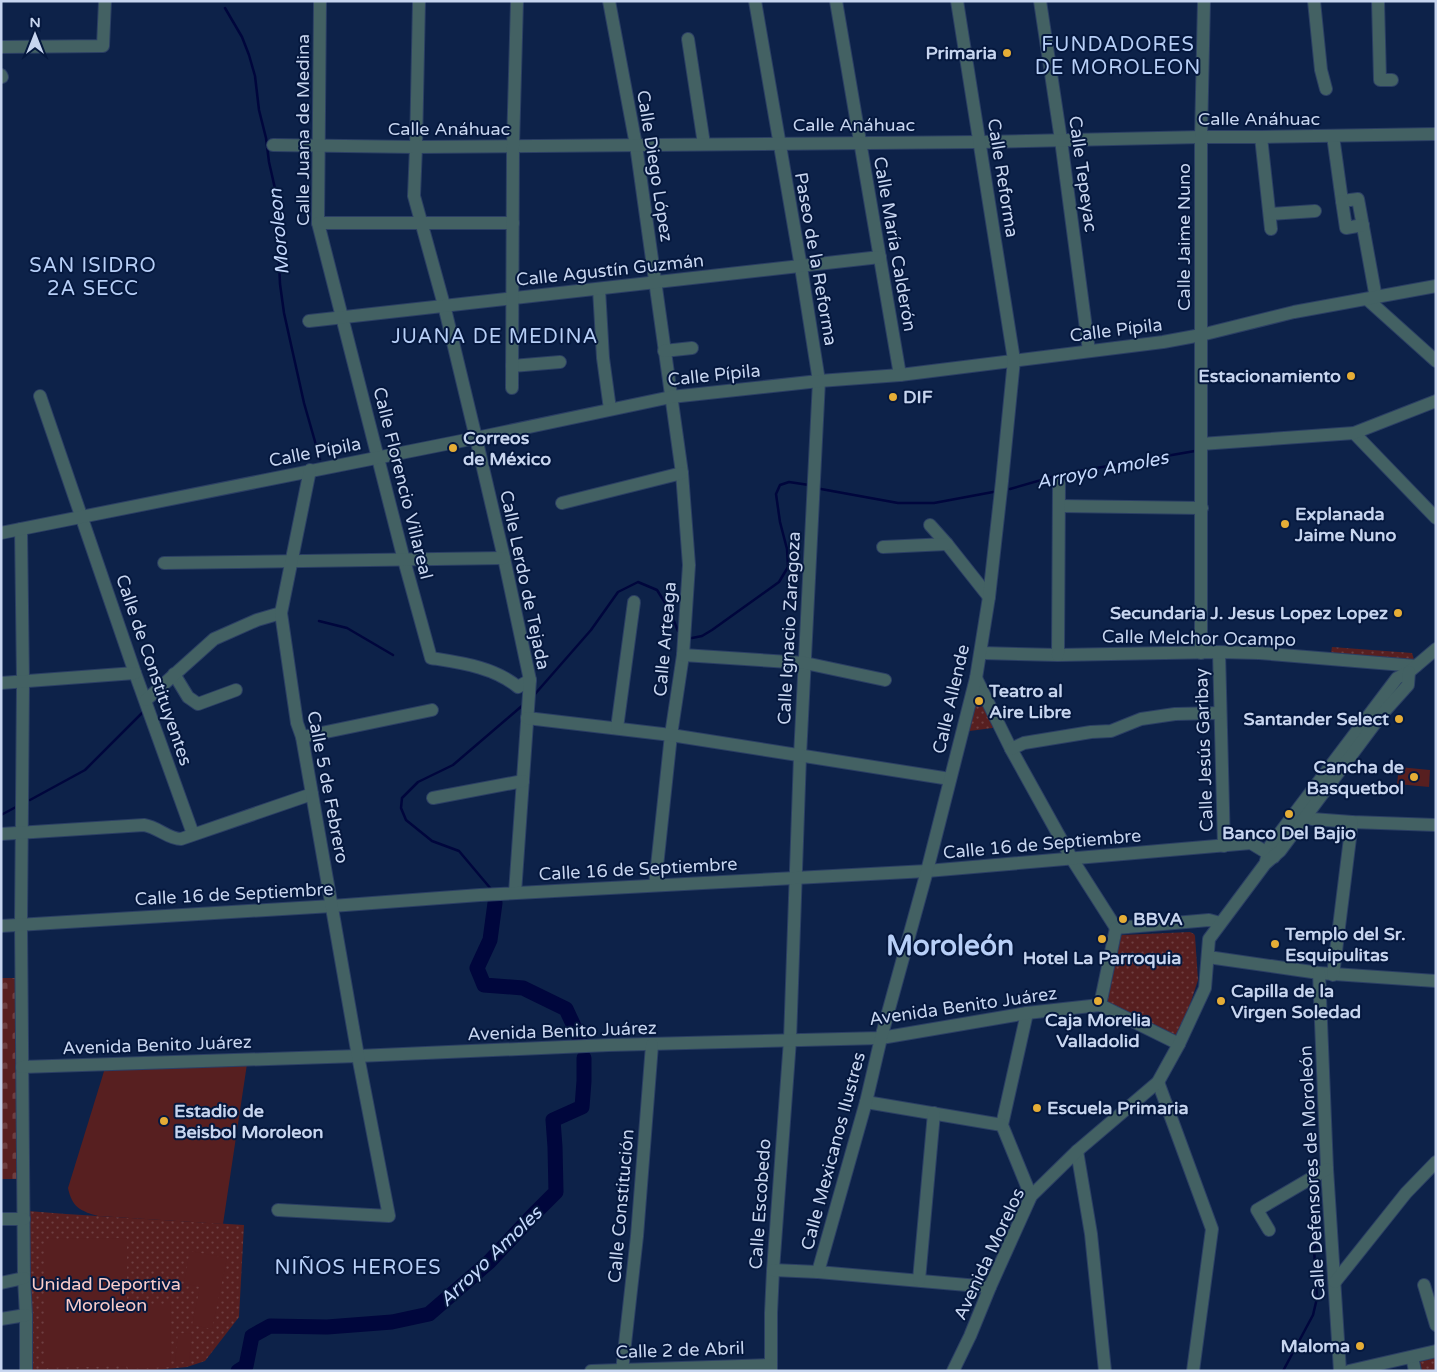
<svg xmlns="http://www.w3.org/2000/svg" width="1437" height="1372" font-family="'Varela Round',sans-serif">
<defs>
<pattern id="grass-dots" width="8" height="8" patternUnits="userSpaceOnUse" patternTransform="scale(1.25)"><rect width="8" height="8" fill="#571f20"/><path d="M2 2h.1M6 6h.1" fill="none" stroke="#6e3f41" stroke-width="1.8" stroke-linecap="round"/></pattern>
<pattern id="cemetery-stones" width="16" height="16" patternUnits="userSpaceOnUse" patternTransform="scale(1.25)"><rect width="16" height="16" fill="#571f20"/><path d="M2 7V4a2 2 0 0 1 4 0v3zM10 15v-3a2 2 0 0 1 4 0v3z" fill="#6e3f41"/></pattern>
</defs>
<rect width="100%" height="100%" fill="#0d2249"/>
<g fill="url(#grass-dots)">
<polygon points="1332,647 1412,653 1416,666 1330,659"/>
<polygon points="976,678 1000,727 962,732"/>
<polygon points="1190,932 1194,934 1195,936 1198,980 1181,1032 1174,1036 1108,1005 1107,1001 1117,940 1122,935"/>
<polygon points="28,1211 66,1214 244,1225 239,1317 205,1361 187,1367 145,1371 29,1371"/>
<polygon points="1436,1351 1436,1371 1415,1371 1412,1357"/>
</g>
<polygon fill="url(#cemetery-stones)" points="1,978 21,978 23,1179 1,1179"/>
<g fill="#571f20">
<polygon points="1399,767 1430,770 1429,787 1397,784"/>
<path d="M247,1064L223,1224L98,1216C80,1211 72,1207 68,1188L105,1068Z"/>
<polygon points="127,1238 127,1305 170,1305 171,1367 128,1369 127,1366 46,1368 46,1239"/>
<polygon points="190,1251 227,1258 212,1329 192,1325 200,1287 184,1283"/>
<polygon points="178,1333 192,1334 189,1362 175,1362"/>
</g>
<g fill="none" stroke-linecap="round" stroke-linejoin="round">
<g stroke="#00063c" stroke-width="2.5">
<polyline points="225,8 242,37 249,55 255,76 259,110 266,138 269,162 276,193 280,284 284,313 304,403 320,459"/>
<polyline points="821,489 898,503 934,503 993,492"/>
<polyline points="1010,489 1062,474 1195,451"/>
<polyline points="319,621 347,628 393,655"/>
<polyline points="692,638 702,636 712,630 779,582 788,567 787,549 780,522 776,494 780,485 789,482 809,485"/>
<polyline points="535,694 591,630 618,592 638,582 657,590 669,609 678,631"/>
<polyline points="30,800 85,770 144,711"/>
<polyline points="1,815 16,807"/>
<polyline points="491,889 459,851 432,841 406,820 401,808 402,798 418,782 453,765 523,705"/>
<polyline points="1283,1371 1313,1315 1317,1298 1314,1249 1322,1234"/>
</g>
<g stroke="#00063c" stroke-width="15">
<polyline points="495,903 490,940 477,968 484,985 523,988 566,1009 580,1039"/>
<polyline points="238,1371 246,1366 252,1336 270,1326 327,1327 392,1322 429,1314 489,1262 536,1212 556,1192 555,1147 553,1120 582,1107 584,1081 584,1058"/>
</g>
<g stroke="#2b3f64" stroke-width="14">
<g id="minor">
<path d="M320,1L318,223L404,560L431,658C462,663 494,667 518,687L530,680"/>
<polyline points="419,1 416,147 414,196 444,305 476,438 504,558 530,680 515,893"/>
<polyline points="609,1 636,145 682,473 689,565 683,655 671,735 655,885"/>
<polyline points="755,1 801,267 819,381 800,756 790,1040 773,1270 771,1313 771,1371"/>
<polyline points="836,1 900,375"/>
<polyline points="1040,1 1061,140 1089,351"/>
<polyline points="1314,1 1321,70 1326,89"/>
<polyline points="1378,1 1380,80 1392,80"/>
<polyline points="688,39 704,144"/>
<polyline points="1,47 103,46 105,1"/>
<polyline points="1,75 2,77"/>
<polyline points="1333,136 1342,201 1358,199 1376,298"/>
<polyline points="1261,137 1271,229"/>
<polyline points="273,145 416,147 980,142 1201,137 1261,137 1436,134"/>
<polyline points="1342,201 1346,228 1363,225"/>
<polyline points="1270,214 1315,211"/>
<polyline points="318,223 513,223"/>
<polyline points="599,289 603,358 610,409"/>
<polyline points="1367,299 1436,361"/>
<polyline points="309,321 880,257"/>
<polyline points="664,351 692,348"/>
<polyline points="512,366 560,362"/>
<polyline points="512,388 513,146 517,1"/>
<polyline points="40,396 135,673 193,834"/>
<polyline points="1354,433 1436,518"/>
<polyline points="1201,444 1354,433 1436,401"/>
<polyline points="562,503 682,473"/>
<polyline points="1059,506 1202,508"/>
<polyline points="930,525 947,544 989,597"/>
<polyline points="21,529 23,682 21,924 24,1278 26,1315 26,1371"/>
<polyline points="1,533 476,438 671,397 819,381 900,375 1163,342 1201,335 1294,312 1436,286"/>
<polyline points="883,547 947,544"/>
<polyline points="164,563 504,558"/>
<polyline points="1219,652 1224,846"/>
<polyline points="981,653 1058,655 1219,652 1259,653 1416,666"/>
<polyline points="1201,653 1201,137 1204,1"/>
<polyline points="683,655 805,663 885,680"/>
<polyline points="1058,655 1059,483"/>
<polyline points="174,674 188,697 198,704 236,690"/>
<polyline points="976,678 1011,749 1072,859 1116,928"/>
<polyline points="1,683 135,673"/>
<polyline points="146,700 214,639 257,620 281,613"/>
<polyline points="527,718 671,735 950,779"/>
<polyline points="617,728 634,602"/>
<polyline points="302,737 432,710"/>
<polyline points="1011,749 1024,743 1091,732 1111,731 1141,719 1175,714 1220,713"/>
<polyline points="433,798 523,781"/>
<polyline points="1301,813 1312,819 1352,822 1436,825"/>
<path d="M1,834L144,825C158,827 168,839 181,839L312,794"/>
<polyline points="1266,861 1270,846 1397,678 1409,672 1436,649"/>
<polyline points="1,926 332,906 480,895 927,871 1251,843 1274,857"/>
<polyline points="1116,928 1209,920 1220,923"/>
<polyline points="1208,957 1319,973 1436,981"/>
<polyline points="1319,973 1327,1169 1340,1371"/>
<polyline points="1333,975 1352,822"/>
<polyline points="1100,1005 1179,1044"/>
<polyline points="1100,1005 1116,928"/>
<polyline points="1027,1013 1002,1125 1031,1196"/>
<polyline points="22,1067 358,1056 609,1045 881,1038 1027,1013 1100,1005"/>
<polyline points="1158,1082 1212,1229 1193,1371"/>
<polyline points="866,1102 1002,1125"/>
<polyline points="1077,1151 1091,1234 1105,1371"/>
<polyline points="278,1210 389,1216 358,1056 302,737 297,723 281,613 310,470"/>
<polyline points="1,1219 24,1219"/>
<polyline points="1269,1230 1257,1210 1327,1169"/>
<polyline points="773,1270 818,1272 990,1287"/>
<polyline points="818,1272 866,1102 881,1038 927,871 976,678 989,597 1002,481 1014,360 957,1"/>
<polyline points="919,1280 934,1113"/>
<polyline points="1335,1282 1406,1193 1436,1162"/>
<polyline points="1,1283 24,1278"/>
<polyline points="1424,1285 1436,1325"/>
<polyline points="1,1319 26,1315"/>
<polyline points="1412,1357 1415,1371"/>
<polyline points="591,1371 771,1365"/>
<polyline points="622,1371 637,1236 652,1045"/>
<polyline points="953,1371 970,1336 990,1287 1031,1196 1077,1151 1158,1082 1179,1044 1205,988 1209,939 1265,864 1280,851 1382,714 1408,685 1409,672"/>
<polyline points="1349,1371 1436,1351"/>
</g>
</g>
<use href="#minor" stroke="#436163" stroke-width="12"/>
</g>
<g fill="#e5ad36" stroke="#05183e" stroke-width="2">
<circle cx="1007" cy="53" r="5"/>
<circle cx="1351" cy="376" r="5"/>
<circle cx="893" cy="397" r="5"/>
<circle cx="453" cy="448" r="5"/>
<circle cx="1285" cy="524" r="5"/>
<circle cx="1398" cy="613" r="5"/>
<circle cx="979" cy="701" r="5"/>
<circle cx="1399" cy="719" r="5"/>
<circle cx="1414" cy="777" r="5"/>
<circle cx="1289" cy="814" r="5"/>
<circle cx="1123" cy="919" r="5"/>
<circle cx="1102" cy="939" r="5"/>
<circle cx="1275" cy="944" r="5"/>
<circle cx="1098" cy="1001" r="5"/>
<circle cx="1221" cy="1001" r="5"/>
<circle cx="1037" cy="1108" r="5"/>
<circle cx="164" cy="1121" r="5"/>
<circle cx="1360" cy="1346" r="5"/>
</g>
<g text-anchor="middle" stroke-width="4" stroke-linejoin="round" paint-order="stroke">
<g font-size="18" font-weight="bold" fill="#c7d5ef" stroke="#05183e" text-anchor="start">
<text x="997" y="59" text-anchor="end">Primaria</text>
<text x="1341" y="382" text-anchor="end">Estacionamiento</text>
<text x="903" y="403">DIF</text>
<text x="463" y="444">Correos<tspan x="463" dy="21">de México</tspan></text>
<text x="1295" y="520">Explanada<tspan x="1295" dy="21">Jaime Nuno</tspan></text>
<text x="1388" y="619" text-anchor="end">Secundaria J. Jesus Lopez Lopez</text>
<text x="989" y="697">Teatro al<tspan x="989" dy="21">Aire Libre</tspan></text>
<text x="1389" y="725" text-anchor="end">Santander Select</text>
<text x="1404" y="773" text-anchor="end">Cancha de<tspan x="1404" dy="21">Basquetbol</tspan></text>
<text x="1289" y="839" text-anchor="middle">Banco Del Bajio</text>
<text x="1133" y="925">BBVA</text>
<text x="1285" y="940">Templo del Sr.<tspan x="1285" dy="21">Esquipulitas</tspan></text>
<text x="1102" y="964" text-anchor="middle">Hotel La Parroquia</text>
<text x="1231" y="997">Capilla de la<tspan x="1231" dy="21">Virgen Soledad</tspan></text>
<text x="1098" y="1026" text-anchor="middle">Caja Morelia<tspan x="1098" dy="21">Valladolid</tspan></text>
<text x="1047" y="1114">Escuela Primaria</text>
<text x="174" y="1117">Estadio de<tspan x="174" dy="21">Beisbol Moroleon</tspan></text>
<text x="1350" y="1352" text-anchor="end">Maloma</text>
</g>
<g font-size="18" fill="#c7d5ef" stroke="#05183e">
<text x="1259" y="125">Calle Anáhuac</text>
<text x="854" y="131">Calle Anáhuac</text>
<text x="449" y="135">Calle Anáhuac</text>
<text transform="translate(303 130) rotate(-90)" y="6">Calle Juana de Medina</text>
<text transform="translate(655 166) rotate(81)" y="6">Calle Diego López</text>
<text transform="translate(1083 174) rotate(82)" y="6">Calle Tepeyac</text>
<text transform="translate(1003 178) rotate(81)" y="6">Calle Reforma</text>
<text transform="translate(1184 237) rotate(-90)" y="6">Calle Jaime Nuno</text>
<text transform="translate(895 244) rotate(80)" y="6">Calle María Calderón</text>
<text transform="translate(816 259) rotate(80)" y="6">Paseo de la Reforma</text>
<text transform="translate(610 270) rotate(-6)" y="6">Calle Agustín Guzmán</text>
<text transform="translate(1116 330) rotate(-7)" y="6">Calle Pípila</text>
<text transform="translate(714 375) rotate(-6)" y="6">Calle Pípila</text>
<text transform="translate(315 452) rotate(-11)" y="6">Calle Pípila</text>
<text transform="translate(403 483) rotate(76)" y="6">Calle Florencio Villareal</text>
<text transform="translate(525 580) rotate(78)" y="6">Calle Lerdo de Tejada</text>
<text transform="translate(789 628) rotate(-87)" y="6">Calle Ignacio Zaragoza</text>
<text transform="translate(1199 638) rotate(1)" y="6">Calle Melchor Ocampo</text>
<text transform="translate(665 639) rotate(-85)" y="6">Calle Arteaga</text>
<text transform="translate(154 670) rotate(71)" y="6">Calle de Constituyentes</text>
<text transform="translate(951 699) rotate(-77)" y="6">Calle Allende</text>
<text transform="translate(1204 750) rotate(-92)" y="6">Calle Jesús Garibay</text>
<text transform="translate(328 787) rotate(79)" y="6">Calle 5 de Febrero</text>
<text transform="translate(1042 844) rotate(-5)" y="6">Calle 16 de Septiembre</text>
<text transform="translate(638 869) rotate(-3)" y="6">Calle 16 de Septiembre</text>
<text transform="translate(234 894) rotate(-3)" y="6">Calle 16 de Septiembre</text>
<text transform="translate(963 1006) rotate(-8)" y="6">Avenida Benito Juárez</text>
<text transform="translate(562 1031) rotate(-2)" y="6">Avenida Benito Juárez</text>
<text transform="translate(157 1045) rotate(-2)" y="6">Avenida Benito Juárez</text>
<text transform="translate(833 1151) rotate(-75)" y="6">Calle Mexicanos Ilustres</text>
<text transform="translate(1312 1173) rotate(-93)" y="6">Calle Defensores de Moroleón</text>
<text transform="translate(760 1204) rotate(-86)" y="6">Calle Escobedo</text>
<text transform="translate(621 1206) rotate(-85)" y="6">Calle Constitución</text>
<text transform="translate(989 1254) rotate(-65)" y="6">Avenida Morelos</text>
<text transform="translate(680 1350) rotate(-2)" y="6">Calle 2 de Abril</text>
</g>
<g font-size="18" fill="#fbccc9" stroke="#05183e">
<text x="106" y="1290">Unidad Deportiva<tspan x="106" dy="21">Moroleon</tspan></text>
</g>
<g font-size="19" font-style="italic" fill="#c5d9fd" stroke="#05183e">
<text transform="translate(278 232) rotate(-95)" y="7">Moroleon</text>
<text transform="translate(1102 469) rotate(-11)" y="7">Arroyo Amoles</text>
<text transform="translate(490 1256) rotate(-44)" y="7">Arroyo Amoles</text>
</g>
<g font-size="20" letter-spacing="1" fill="#b7cff7" stroke="#05183e">
<text x="1118" y="51">FUNDADORES<tspan x="1118" dy="23">DE MOROLEON</tspan></text>
<text x="93" y="272">SAN ISIDRO<tspan x="93" dy="23">2A SECC</tspan></text>
<text x="495" y="343">JUANA DE MEDINA</text>
<text x="358" y="1274">NIÑOS HEROES</text>
</g>
<g font-size="28" font-weight="bold" fill="#b7cff7" stroke="#05183e">
<text x="950" y="955">Moroleón</text>
</g>
</g>
<rect width="1437" height="1372" fill="none" stroke="#c7d5ef" stroke-width="5"/>
<g transform="translate(35 35)" stroke="#05183e" stroke-width="4" paint-order="stroke">
<path d="M0-4L9 19L0 12L-9 19Z" fill="#c7d5ef"/>
<text y="-8" font-size="14" font-weight="bold" text-anchor="middle" fill="#c7d5ef">N</text>
</g>
</svg>
